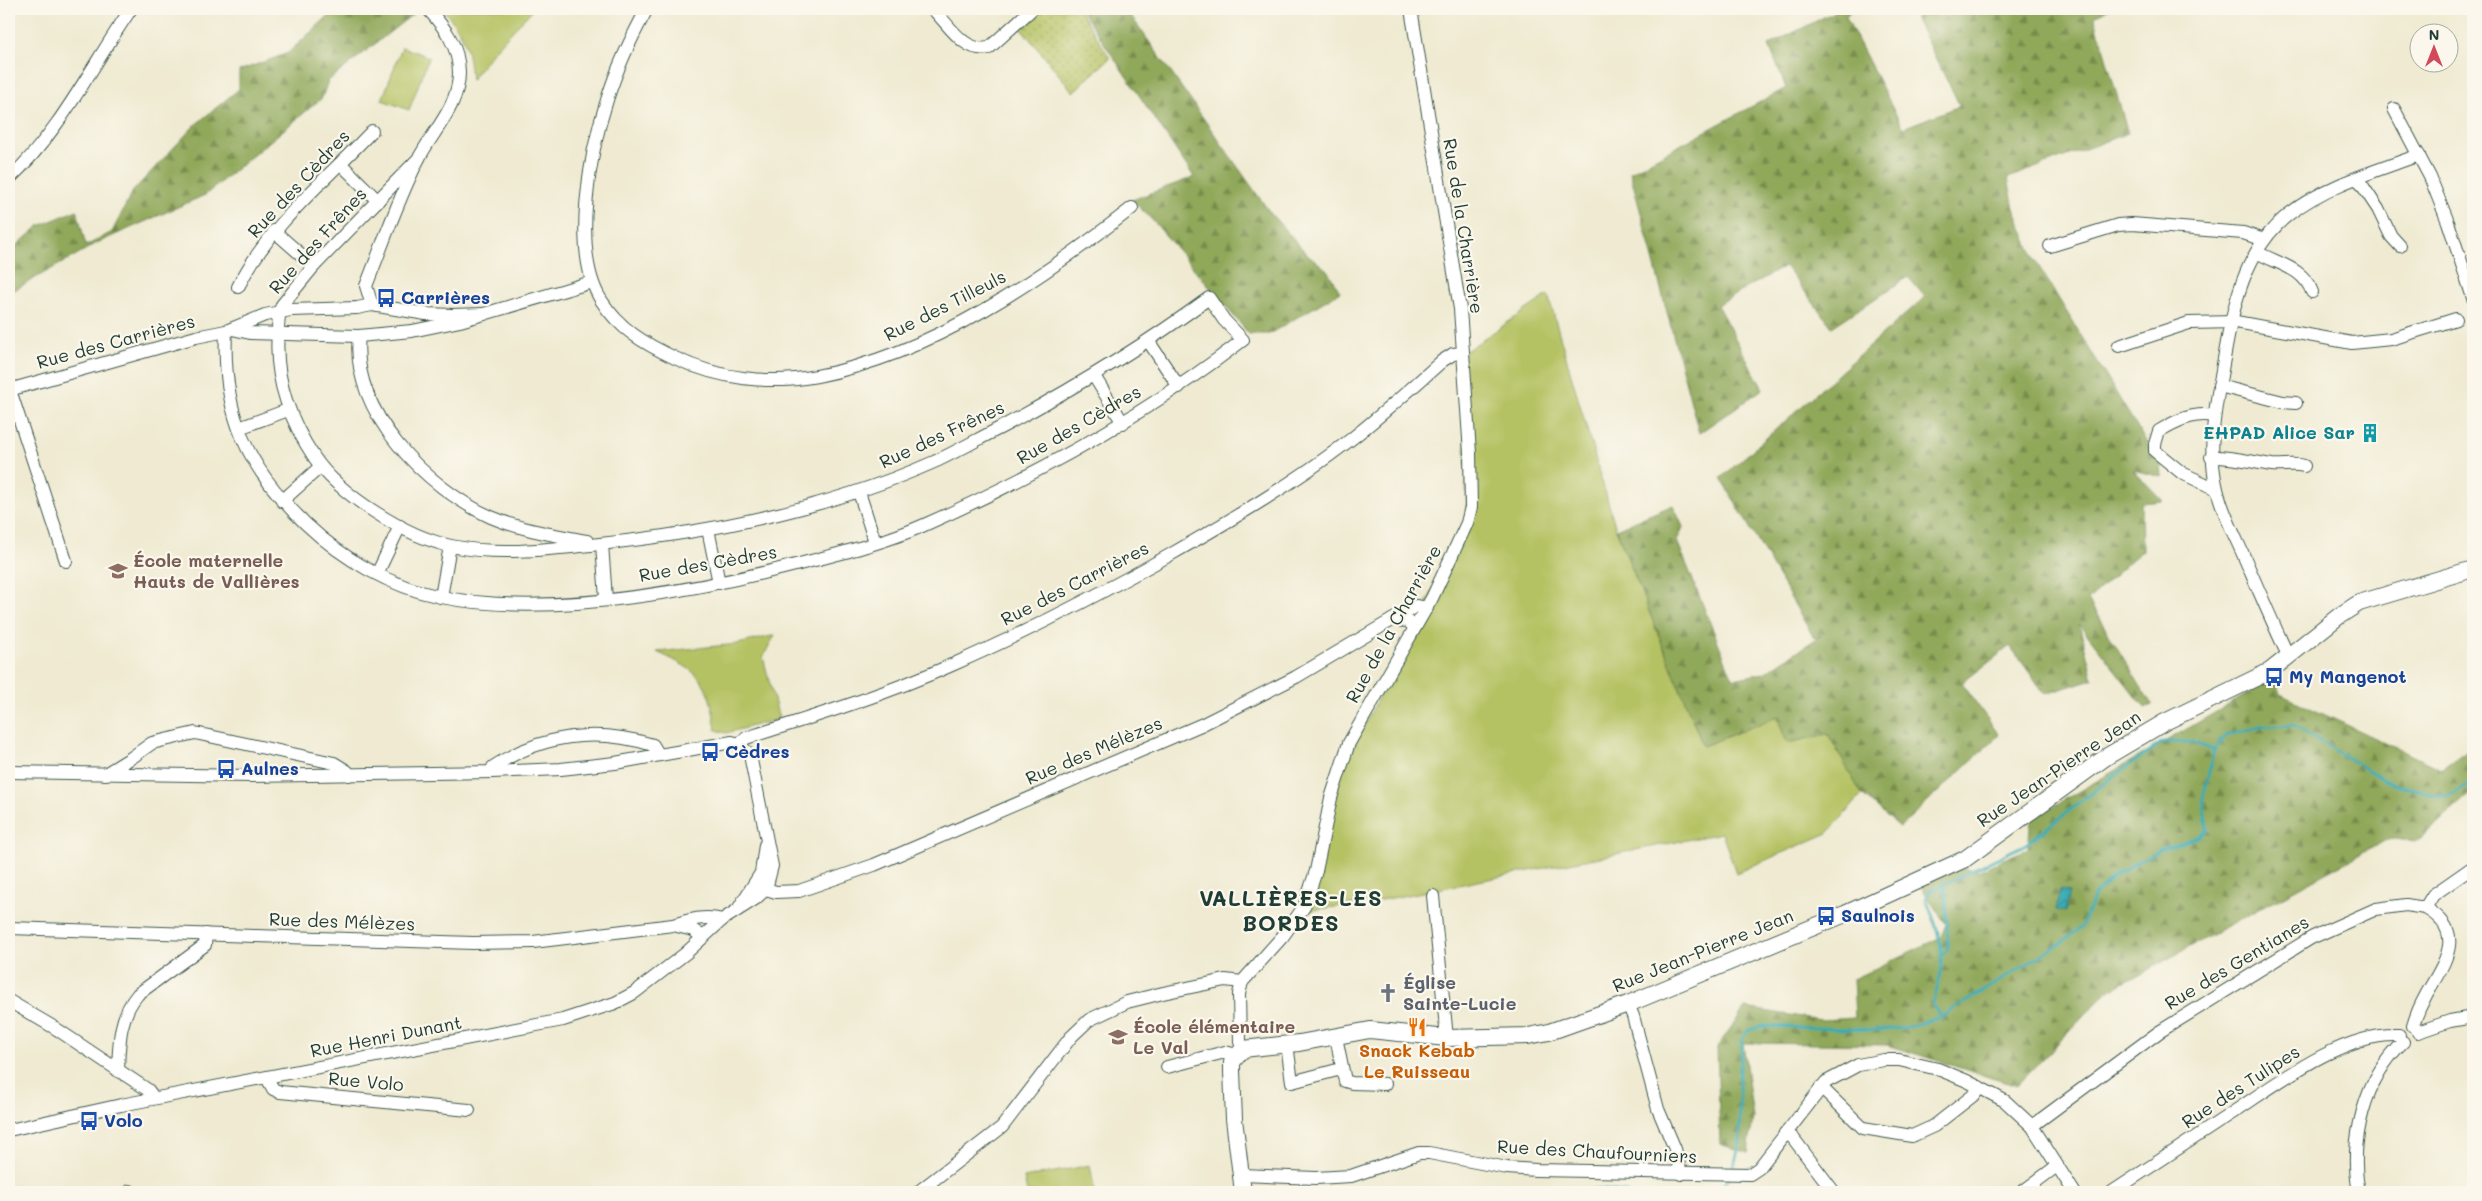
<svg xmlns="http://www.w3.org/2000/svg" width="2482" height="1201" font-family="Mali,sans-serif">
<defs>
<pattern id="forest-firs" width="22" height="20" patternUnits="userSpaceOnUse" patternTransform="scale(1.25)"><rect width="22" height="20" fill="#90a85a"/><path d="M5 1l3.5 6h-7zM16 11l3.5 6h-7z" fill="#758a4b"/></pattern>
<pattern id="garden-dots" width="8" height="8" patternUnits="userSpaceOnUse" patternTransform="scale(1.25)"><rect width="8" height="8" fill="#b5c264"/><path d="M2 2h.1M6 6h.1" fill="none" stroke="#939f53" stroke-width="1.8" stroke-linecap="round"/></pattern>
<pattern id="water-waves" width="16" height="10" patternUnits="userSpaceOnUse" patternTransform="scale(1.25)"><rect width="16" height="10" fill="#39abb3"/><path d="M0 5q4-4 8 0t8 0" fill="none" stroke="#2f8c92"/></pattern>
</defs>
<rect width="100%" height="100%" fill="#fbf7ec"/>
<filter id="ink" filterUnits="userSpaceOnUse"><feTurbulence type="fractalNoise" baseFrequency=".02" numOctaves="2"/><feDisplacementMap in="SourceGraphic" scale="10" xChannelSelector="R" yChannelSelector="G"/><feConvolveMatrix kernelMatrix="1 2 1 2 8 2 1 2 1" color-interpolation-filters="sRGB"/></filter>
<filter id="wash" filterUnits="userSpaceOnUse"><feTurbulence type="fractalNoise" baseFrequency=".0096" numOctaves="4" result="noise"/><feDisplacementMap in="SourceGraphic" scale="20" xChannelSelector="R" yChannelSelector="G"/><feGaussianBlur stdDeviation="1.12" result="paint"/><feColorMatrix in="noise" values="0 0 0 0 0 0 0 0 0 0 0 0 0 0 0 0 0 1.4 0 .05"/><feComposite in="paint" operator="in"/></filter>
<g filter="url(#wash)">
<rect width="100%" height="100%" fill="#efead1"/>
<g fill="#b5c264" stroke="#6a804c">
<path d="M443,9H533L493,52L471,80C468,45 465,36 443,9Z"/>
<polygon points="402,47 429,57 409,110 382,100"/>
<polygon points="1548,295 1616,529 1703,746 1777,717 1788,743 1828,733 1862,795 1828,833 1736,873 1722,833 1377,901 1307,911 1337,779 1467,523 1463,353"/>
<path d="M775,635L763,657L779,719L726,733L716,730C709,681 703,673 657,652L738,644Z"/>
<polygon points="1090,1165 1095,1192 1027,1192 1024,1178"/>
</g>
<g fill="url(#forest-firs)" stroke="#587247">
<polygon points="336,9 409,9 413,14 328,81 322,98 205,195 99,242 9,293 9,252 39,226 77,210 86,246 112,232 133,191 195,125 239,89 239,71 288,53"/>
<polygon points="1081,9 1126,9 1271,214 1306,253 1327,270 1340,292 1269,334 1249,334 1156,224 1132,200 1194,177"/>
<polygon points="1840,9 1851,9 1846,17 1903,128 1960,106 1915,18 1935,9 2109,9 2094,16 2128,133 2008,178 2014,208 2035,260 2151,450 2161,463 2162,477 2133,470 2163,501 2141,503 2142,550 2088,600 2152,705 2145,708 2079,624 2093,679 2045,694 2010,646 1962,683 1999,735 1900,827 1862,795 1828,734 1787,743 1777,717 1703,746 1616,529 1673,505 1683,527 1677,541 1733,679 1764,673 1822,635 1814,638 1721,478 1925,297 1908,277 1832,327 1785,266 1717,305 1763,389 1699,433 1630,172 1786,88 1769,45"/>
<polygon points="2275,678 2280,694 2441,769 2473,746 2473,792 2416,842 2390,838 2107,992 2017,1086 1888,1045 1743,1043 1753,1118 1748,1153 1720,1144 1717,1047 1745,1008 1821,1020 1855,1018 1853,979 1941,937 1946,924 1920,886 1959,868 1978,871 2028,848 2031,819"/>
</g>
<polygon fill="url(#garden-dots)" stroke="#6a804c" points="1043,9 1079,9 1110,58 1073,92 1021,28"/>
<polygon fill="url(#water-waves)" stroke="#2c7474" points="2060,889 2069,891 2065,912 2056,910"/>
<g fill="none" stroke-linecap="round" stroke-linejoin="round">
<g stroke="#39abb3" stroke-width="3">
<polyline points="1943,955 1948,948 1945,885"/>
<path d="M1941,1017L1933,1005C1946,957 1944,944 1926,899L1930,891L2026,844L2115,775L2163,742H2191L2214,750"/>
<polyline points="1733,1170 1740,1142 1739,1080 1742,1040 1747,1031 1762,1026 1875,1030 1909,1027 1941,1017 2061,943 2082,926 2095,894 2118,874 2159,850 2198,837 2207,829 2203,798 2214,750 2227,735 2259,727 2293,725 2386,781 2436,796 2447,797 2473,782"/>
<polyline points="1471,1192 1603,1190 1627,1192"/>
<polyline points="1717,1192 1729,1178"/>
</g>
</g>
</g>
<g filter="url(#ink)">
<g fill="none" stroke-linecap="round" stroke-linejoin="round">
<g stroke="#3e574c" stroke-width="14">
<g id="minor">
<path d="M647,9C631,38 617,68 607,100C590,152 571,252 601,300C619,329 645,344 675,358C719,379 769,385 817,376C932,354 1041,279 1132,208"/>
<path d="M933,9C949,25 964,53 989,48L1032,9"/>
<polyline points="2394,109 2430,177 2448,222 2473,298"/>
<polyline points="341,164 378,201"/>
<path d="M9,179C60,132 92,65 131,9"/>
<polyline points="2358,179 2378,209 2391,236 2400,246"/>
<polyline points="274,231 314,266"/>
<polyline points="2050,246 2118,225 2132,224 2243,233 2264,240"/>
<path d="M2257,252C2277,264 2303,267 2312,292"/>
<path d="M238,287C269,225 325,181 372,131"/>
<path d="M372,305L366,286C383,244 398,199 419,158C433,131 459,106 459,73C459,46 445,28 428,9"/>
<polyline points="232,329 250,333 359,336 412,331 460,321 592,282"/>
<path d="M226,331C222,414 247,468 306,524C343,559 391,587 441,597C554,619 705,589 815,560C850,551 888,541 922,526C1035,476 1144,416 1243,340L1224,320L1209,298C1142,347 1073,389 1000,428C978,439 956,452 934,462C828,509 714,532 600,544C552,549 500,556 451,546C407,537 339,495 314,457C289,419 274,379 278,333C278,324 278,314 282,305L314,266L419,158"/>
<path d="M359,336C350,412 427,488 491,517C521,530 555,535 587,541"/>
<polyline points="1149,342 1179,387"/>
<polyline points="2119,346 2189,323 2236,322 2352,343 2391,339 2456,319"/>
<polyline points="1094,376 1123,423"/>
<polyline points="2219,386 2283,402 2296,403"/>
<polyline points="9,390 196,337 226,331 265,315 291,310 357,308 372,305 426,314 452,315 484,314"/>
<polyline points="10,390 66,561"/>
<path d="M2213,416C2193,412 2176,421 2159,431L2155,444V451L2182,473L2216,489"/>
<polyline points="239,428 288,410"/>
<path d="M2211,457C2232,456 2251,462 2272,465C2283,466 2293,463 2304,466"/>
<polyline points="859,492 875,542"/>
<polyline points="282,501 320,467"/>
<polyline points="708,529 719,583"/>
<polyline points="602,544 606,599"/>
<polyline points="377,574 400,526"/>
<polyline points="441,597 450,546"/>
<polyline points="1415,627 1407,621 1392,620 1416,606 1427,608"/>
<path d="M2291,655L2285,649C2270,617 2256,584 2242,552C2233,532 2222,511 2217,489C2207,448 2215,410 2222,370C2232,314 2241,252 2289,214C2326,185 2376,171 2419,155"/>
<path d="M739,744L746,738C816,716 887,694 954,664C1027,632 1098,595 1168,556C1231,520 1293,484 1350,440C1382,415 1412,388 1442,361L1453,354L1463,353"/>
<polyline points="9,772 251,776 492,772 561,769 615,763 732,742 739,744 750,755 772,866 766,889 755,899 722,920 686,953 634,993 615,1003 563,1020 121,1105 9,1130"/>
<path d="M492,772L493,767C542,734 597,728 653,745L659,755"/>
<polyline points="105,774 131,758 152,743 195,733 334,763 347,771 349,775"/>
<polyline points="756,883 766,889 776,892 799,891 874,865 1203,724 1296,677 1392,620"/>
<polyline points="1433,896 1447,1038"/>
<polyline points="740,906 761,873 765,845"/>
<polyline points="673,925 693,930 703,937"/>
<path d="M9,928L473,943L533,942L673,925C689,920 705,915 722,920"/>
<polyline points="9,1001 55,1028 148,1090 154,1098"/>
<polyline points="1628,1004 1633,1016 1658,1109 1675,1149 1681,1174"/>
<path d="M2413,1026C2416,1016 2420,1006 2425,997C2442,965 2470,933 2425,908"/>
<polyline points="2418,1032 2450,1021 2473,1017"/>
<polyline points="1336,1037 1345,1081 1352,1083 1385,1084"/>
<polyline points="1287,1044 1292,1082 1341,1069"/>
<polyline points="1243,1049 1240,1042 1239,994 1242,982 1283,936 1304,907 1316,871 1331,798 1349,743 1432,598 1467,523 1471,507 1470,453 1460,309 1411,9"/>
<polyline points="1167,1067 1225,1052 1237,1055"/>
<path d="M118,1071C119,1043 119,1016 138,994L205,945L206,934"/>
<polyline points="267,1078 273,1089 280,1092 469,1110"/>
<polyline points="1821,1087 1863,1128 1912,1136 1934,1126 1975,1094 1979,1087"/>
<polyline points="2032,1126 2159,1032 2311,938 2376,909 2406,905 2425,908 2433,895 2473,867"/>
<polyline points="1785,1133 1793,1138 1834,1192"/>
<polyline points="1242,1175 1316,1178 1351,1176 1419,1153 1429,1153 1507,1168 1536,1170 1750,1174 1759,1168 1826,1082 1858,1065 1884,1060 1899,1060 1938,1069 1967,1081 2005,1101 2032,1126 2074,1192"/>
<polyline points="130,1191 130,1192"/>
<polyline points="918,1192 1002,1127 1071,1037 1089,1020 1127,1002 1163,993 1225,980 1242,982"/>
<polyline points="2022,1192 2057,1166"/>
<path d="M2112,1192C2151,1166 2190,1141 2229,1115C2275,1085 2342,1032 2399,1035"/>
<path d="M2359,1192C2349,1141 2364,1079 2403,1042"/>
</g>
</g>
<g stroke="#3e574c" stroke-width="18">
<polyline id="major" points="1243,1192 1234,1119 1232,1071 1232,1062 1243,1049 1299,1043 1370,1030 1447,1038 1528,1036 1549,1032 1628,1004 1845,914 1965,859 2106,757 2165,722 2270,671 2339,616 2359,603 2473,569"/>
</g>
<use href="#minor" stroke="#fff" stroke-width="12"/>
<use href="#major" stroke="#fff" stroke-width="16"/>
</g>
</g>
<defs>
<g id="bus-bare" transform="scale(1.5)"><path d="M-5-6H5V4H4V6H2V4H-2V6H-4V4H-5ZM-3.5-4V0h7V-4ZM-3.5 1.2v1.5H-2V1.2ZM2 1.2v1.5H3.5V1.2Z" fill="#1a4fb4" stroke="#fbf7ec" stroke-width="2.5" paint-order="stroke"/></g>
<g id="building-bare" transform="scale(1.5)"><path d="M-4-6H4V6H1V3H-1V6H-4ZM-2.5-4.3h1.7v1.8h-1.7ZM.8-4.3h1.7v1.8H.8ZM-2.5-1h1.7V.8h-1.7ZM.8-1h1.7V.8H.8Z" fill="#0f9aa8" stroke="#fbf7ec" stroke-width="2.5" paint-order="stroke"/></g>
<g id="school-bare" transform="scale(1.5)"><path d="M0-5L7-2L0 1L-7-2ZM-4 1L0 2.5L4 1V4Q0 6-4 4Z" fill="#8d6e63" stroke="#fbf7ec" stroke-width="2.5" paint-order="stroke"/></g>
<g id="church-bare" transform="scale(1.5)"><path d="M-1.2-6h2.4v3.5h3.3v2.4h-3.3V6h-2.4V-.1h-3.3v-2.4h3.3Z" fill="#6b7280" stroke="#fbf7ec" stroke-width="2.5" paint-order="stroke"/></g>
<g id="restaurant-bare" transform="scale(1.5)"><path d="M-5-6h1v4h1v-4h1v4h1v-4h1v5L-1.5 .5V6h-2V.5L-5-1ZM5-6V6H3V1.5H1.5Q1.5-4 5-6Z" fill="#e8710a" stroke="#fbf7ec" stroke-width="2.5" paint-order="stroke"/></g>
</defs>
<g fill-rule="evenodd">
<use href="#bus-bare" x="386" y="298"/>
<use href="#building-bare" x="2370" y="433"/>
<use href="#school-bare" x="118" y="571"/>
<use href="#bus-bare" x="2274" y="677"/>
<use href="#bus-bare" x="710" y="752"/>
<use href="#bus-bare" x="226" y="769"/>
<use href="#bus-bare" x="1826" y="916"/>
<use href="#church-bare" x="1388" y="993"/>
<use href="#restaurant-bare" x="1417" y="1027"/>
<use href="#school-bare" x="1118" y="1037"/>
<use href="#bus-bare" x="89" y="1121"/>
</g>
<g text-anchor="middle" stroke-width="4.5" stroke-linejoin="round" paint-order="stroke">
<g font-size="18" fill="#1f3d34" stroke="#fbf7ec">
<text transform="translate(299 184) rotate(-47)" y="6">Rue des Cèdres</text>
<text transform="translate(1463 226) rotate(81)" y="6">Rue de la Charrière</text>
<text transform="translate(318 241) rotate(-48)" y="6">Rue des Frênes</text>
<text transform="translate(945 306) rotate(-27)" y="6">Rue des Tilleuls</text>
<text transform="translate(116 342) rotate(-15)" y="6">Rue des Carrières</text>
<text transform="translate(1079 425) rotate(-30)" y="6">Rue des Cèdres</text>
<text transform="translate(942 435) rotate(-25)" y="6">Rue des Frênes</text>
<text transform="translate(708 564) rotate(-10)" y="6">Rue des Cèdres</text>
<text transform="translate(1075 584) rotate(-27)" y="6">Rue des Carrières</text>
<text transform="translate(1394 624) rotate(-61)" y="6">Rue de la Charrière</text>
<text transform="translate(1094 751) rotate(-23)" y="6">Rue des Mélèzes</text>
<text transform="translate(2059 769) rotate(-34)" y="6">Rue Jean-Pierre Jean</text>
<text transform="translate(342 922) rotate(2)" y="6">Rue des Mélèzes</text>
<text transform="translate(1703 951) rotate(-22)" y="6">Rue Jean-Pierre Jean</text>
<text transform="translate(2237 963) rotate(-31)" y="6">Rue des Gentianes</text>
<text transform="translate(386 1037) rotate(-11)" y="6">Rue Henri Dunant</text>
<text transform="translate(366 1082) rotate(5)" y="6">Rue Volo</text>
<text transform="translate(2241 1087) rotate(-33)" y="6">Rue des Tulipes</text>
<text transform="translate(1597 1152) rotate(3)" y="6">Rue des Chaufourniers</text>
</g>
<g font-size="18" font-weight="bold" fill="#164399" stroke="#fbf7ec" text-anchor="start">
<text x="401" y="304">Carrières</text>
<text x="2289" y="683">My Mangenot</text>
<text x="725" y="758">Cèdres</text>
<text x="241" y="775">Aulnes</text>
<text x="1841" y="922">Saulnois</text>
<text x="104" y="1127">Volo</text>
</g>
<g font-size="18" font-weight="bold" fill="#0d838f" stroke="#fbf7ec" text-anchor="end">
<text x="2355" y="439">EHPAD Alice Sar</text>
</g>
<g font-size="18" font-weight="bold" fill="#785e54" stroke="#fbf7ec" text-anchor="start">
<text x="133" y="567">École maternelle<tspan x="133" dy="21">Hauts de Vallières</tspan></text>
<text x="1133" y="1033">École élémentaire<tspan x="1133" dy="21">Le Val</tspan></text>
</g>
<g font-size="18" font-weight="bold" fill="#5b616d" stroke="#fbf7ec" text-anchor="start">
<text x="1403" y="989">Église<tspan x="1403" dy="21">Sainte-Lucie</tspan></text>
</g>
<g font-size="18" font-weight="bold" fill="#c56008" stroke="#fbf7ec">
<text x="1417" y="1057">Snack Kebab<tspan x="1417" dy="21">Le Ruisseau</tspan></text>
</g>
<g font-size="22" font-weight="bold" letter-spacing="1" fill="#1f3d34" stroke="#fbf7ec">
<text x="1291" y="906">VALLIÈRES-LES<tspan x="1291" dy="25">BORDES</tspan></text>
</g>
</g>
<rect width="2482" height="1201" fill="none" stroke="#fbf7ec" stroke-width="30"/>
<g transform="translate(2434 48)"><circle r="24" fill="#fbf7ec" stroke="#a3ada2"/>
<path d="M0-4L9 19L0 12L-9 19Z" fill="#d1495b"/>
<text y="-8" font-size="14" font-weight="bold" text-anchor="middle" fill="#1f3d34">N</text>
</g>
</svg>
